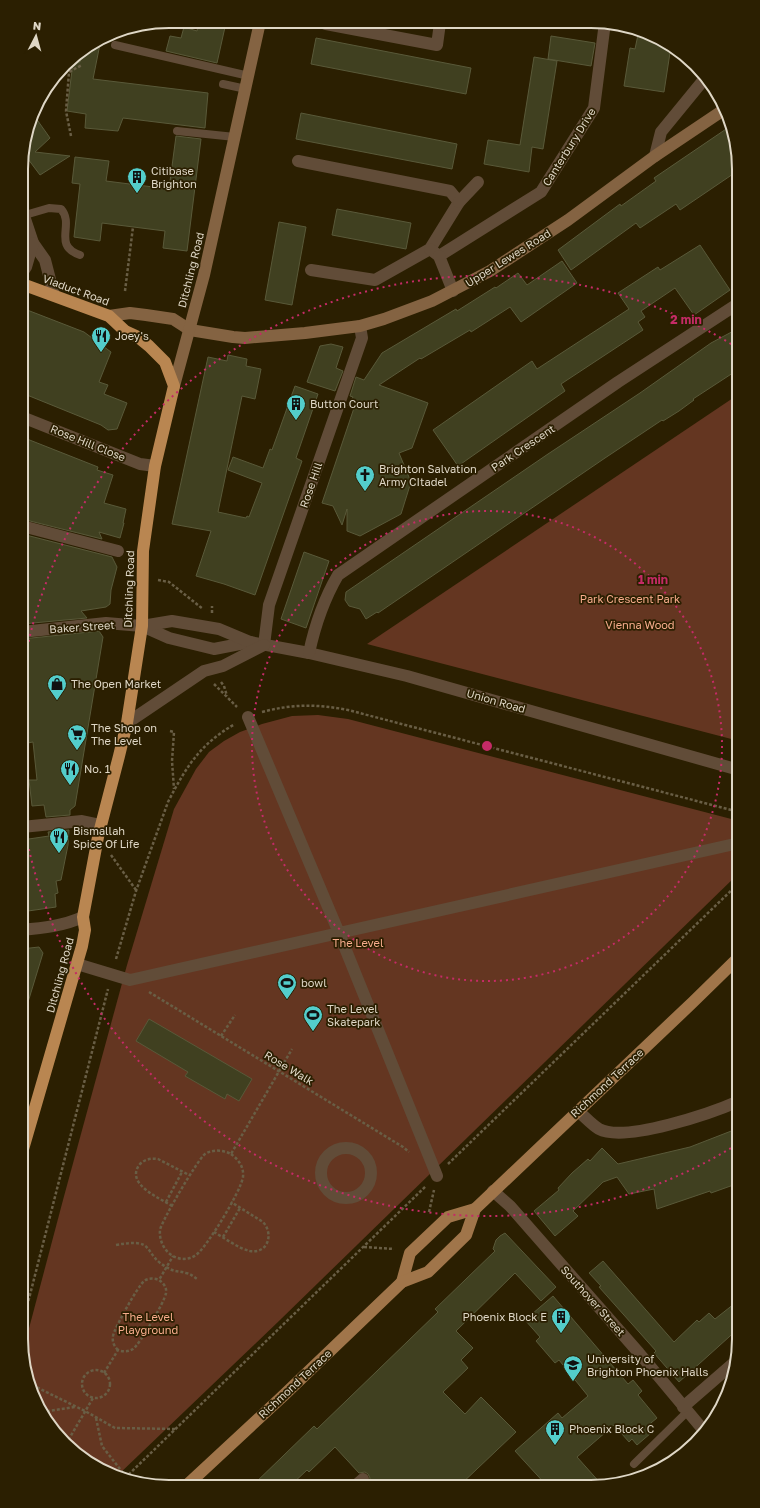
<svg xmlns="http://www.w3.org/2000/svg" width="760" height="1508" font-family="'Golos Text',sans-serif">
<rect width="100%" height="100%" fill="#2b1f01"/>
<g fill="#643621">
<polygon points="739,394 739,741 367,644"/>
<polygon points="318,715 348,719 739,821 739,873 280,1320 117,1476 104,1472 72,1450 46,1422 29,1386 23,1351 63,1200 127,965 174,809 196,769 209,752 224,741 240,732 262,724 292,716"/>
</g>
<g fill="#404020" stroke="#595939">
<polygon points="199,22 225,27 217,63 166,51 170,36 181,38 184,27 197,31"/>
<polygon points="639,30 656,36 671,46 664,92 624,86 630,48 635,49"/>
<polygon points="551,36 595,43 591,66 548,59"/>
<polygon points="316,38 471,68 466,94 311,64"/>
<polygon points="101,39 93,79 208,93 205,128 123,118 118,131 85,128 86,114 67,111 73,62 80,62 83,51"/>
<polygon points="534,57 557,61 543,149 532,147 529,172 484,164 488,140 520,145"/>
<polygon points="301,113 457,144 452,169 296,139"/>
<polygon points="33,114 50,138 35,152 70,156 40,175 28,159 22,165 22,150"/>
<polygon points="732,125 739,170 680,210 676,204 640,228 636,223 571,270 558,250 620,204 621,206 656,181 654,178"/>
<polygon points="176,136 201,139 187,251 163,248 165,231 102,223 100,241 74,237 80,184 72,183 75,157 109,161 106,181 169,189"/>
<polygon points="337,209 411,223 406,249 332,235"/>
<polygon points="279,222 306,227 292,305 265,300"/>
<polygon points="700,245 730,290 694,315 675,288 641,311 645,317 638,322 643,330 561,384 565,391 458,466 433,430 532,361 537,369 629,309 618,293 658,267 660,270"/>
<polygon points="562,261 577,283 521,322 510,307 471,332 470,330 421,359 420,358 379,385 428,403 412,448 399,453 411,482 401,514 360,536 347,531 347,509 342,525 333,506 322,503 356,402 355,401 348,406 353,397 350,396 356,377 364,380 382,353 456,309 457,311 495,287 496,288 518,273 527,285"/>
<polygon points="22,308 84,332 111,352 99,382 108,385 104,394 127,403 117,429 108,430 101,425 22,393"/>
<polygon points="739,328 739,369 693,399 694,400 679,411 663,421 662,420 605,458 378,613 377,612 366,619 360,609 349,606 345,600 346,592 548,454 640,393 711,343"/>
<polygon points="331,344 343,347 336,368 343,371 335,391 307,382 320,346"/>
<polygon points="228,355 247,359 246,366 261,369 255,399 242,396 218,512 246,518 247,516 249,517 262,483 228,470 233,457 263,468 270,449 272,450 295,386 318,394 296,458 302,461 255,595 224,584 196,576 211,531 172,524 208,357 227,361"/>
<polygon points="22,437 98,467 97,470 113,475 104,503 126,509 123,523 124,523 120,538 99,532 102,539 22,519"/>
<polygon points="22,534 112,557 117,567 111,590 110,604 106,607 81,611 87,618 22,624"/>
<polygon points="304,552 329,561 306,628 281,619"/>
<polygon points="99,631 103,637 75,806 70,810 70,815 46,817 44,805 32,806 29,780 37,780 33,742 22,744 22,639"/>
<polygon points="69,830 68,845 61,880 56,881 58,893 55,894 56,907 21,912 22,840 49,836 48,832"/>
<polygon points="39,947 43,953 25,1012 21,1012 21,949"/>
<polygon points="149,1019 252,1079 239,1101 227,1094 225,1099 185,1076 188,1072 136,1041"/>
<polygon points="739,1128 739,1183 711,1193 710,1191 657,1209 654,1189 629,1194 617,1177 603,1182 573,1211 578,1216 555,1236 534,1211 559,1190 558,1188 572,1173 588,1159 590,1161 602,1148 618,1164 690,1147"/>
<polygon points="505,1233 556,1287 541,1301 515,1273 456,1331 473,1348 461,1360 468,1368 443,1392 465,1414 481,1397 516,1432 458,1487 373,1486 369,1483 370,1478 368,1474 365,1472 359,1473 335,1447 309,1472 307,1470 290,1486 252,1486 314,1426 317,1429 438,1312 435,1309 495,1251 493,1249 496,1240 500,1236"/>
<polygon points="603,1261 674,1342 697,1320 699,1322 709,1313 715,1319 739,1300 739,1328 679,1382 654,1353 656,1351 599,1287 601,1286 589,1273"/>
<polygon points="553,1296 628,1384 633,1380 642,1391 638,1395 657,1418 646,1427 651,1433 637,1445 632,1439 629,1442 614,1425 577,1457 602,1485 591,1487 548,1487 515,1451 558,1413 562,1418 588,1396 559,1360 555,1363 536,1341 540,1337 525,1320"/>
</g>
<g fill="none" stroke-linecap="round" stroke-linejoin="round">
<g stroke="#695e45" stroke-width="2.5" stroke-dasharray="3 2" stroke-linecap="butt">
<polyline points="71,136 66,111 69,72 82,65"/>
<polyline points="125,291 133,227"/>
<polyline points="158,580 169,582 203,609"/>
<polyline points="212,613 212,606"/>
<polyline points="221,682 224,686 227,696"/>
<polyline points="214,684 237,707"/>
<path d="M262,712C292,704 318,704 348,710L739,812"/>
<polyline points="170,731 174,732 172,761 174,789"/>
<polyline points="111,855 136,890"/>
<path d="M116,959L136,891L168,802C186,767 200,744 235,724"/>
<polyline points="149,992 403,1147 409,1152"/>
<polyline points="221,1036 235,1015"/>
<path d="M231,1154C239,1160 244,1167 243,1177C241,1191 207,1247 196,1255C189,1260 180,1260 173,1256C164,1251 159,1240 160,1230C161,1222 198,1159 205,1154C213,1149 223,1150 231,1154L292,1049"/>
<polyline points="448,1164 739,883"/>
<polyline points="166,1202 182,1172"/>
<path d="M172,1206C160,1198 124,1184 140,1164C145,1159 152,1158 158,1159L189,1175"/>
<polyline points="429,1212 434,1190"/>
<path d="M214,1232C224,1238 240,1249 250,1251C268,1254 274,1234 263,1222L231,1202"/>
<polyline points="223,1237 240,1208"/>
<path d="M116,1245C158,1237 141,1254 168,1268C174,1272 180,1271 186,1273C191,1274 194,1277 197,1279"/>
<polyline points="364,1247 394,1249"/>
<polyline points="21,1330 108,989"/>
<path d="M118,1350C114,1346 112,1342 113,1336C114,1329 138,1286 144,1281C148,1278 154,1278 159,1280"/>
<circle cx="96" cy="1384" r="14"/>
<path d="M104,1373L118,1350C123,1352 128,1352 133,1349C140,1344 165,1301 166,1293C167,1287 163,1283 159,1280L173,1256"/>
<polyline points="28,1383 85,1411 115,1428 176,1429"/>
<polyline points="42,1412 75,1407"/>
<polyline points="96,1418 102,1446 127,1478"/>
<polyline points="66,1444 93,1398"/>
<polyline points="125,1478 426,1186"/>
</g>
<g stroke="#614c38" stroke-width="8">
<polyline points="115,45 249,76"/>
<polyline points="223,84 246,89"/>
<polyline points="177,131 235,137"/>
<path d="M25,215L49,208L61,209C75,225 52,245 80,255"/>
<polyline points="634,1464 687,1412"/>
</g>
<g stroke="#614c38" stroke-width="12">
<polyline points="326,24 437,45 440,23"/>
<polyline points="655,156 661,132 706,77"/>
<polyline points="298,161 450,191 459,202 430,249 375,280 311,270"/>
<polyline points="459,202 478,182"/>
<polyline points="22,210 33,243 45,260 54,295"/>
<polyline points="430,249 439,256 541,192 594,108 604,30"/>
<polyline points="439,256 453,291"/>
<polyline points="22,273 26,267 33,243"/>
<polyline points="22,417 140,464 155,466"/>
<polyline points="22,526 118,551"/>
<polyline points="142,626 169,638 214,649 250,642"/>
<polyline points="22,632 106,623 142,626 172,621 219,629 250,642 309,653 407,676 739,770"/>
<polyline points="264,645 269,605 362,338 360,326"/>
<path d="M309,653C315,625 324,599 338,575L618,382L739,303"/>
<polyline points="248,717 339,933 739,843"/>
<polyline points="127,723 204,671 223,666 264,645"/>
<polyline points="22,827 82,821 101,825"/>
<path d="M21,930C43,928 63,926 83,917"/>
<polyline points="77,964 130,980 339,933 437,1176"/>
<path d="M578,1111C584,1116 592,1125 599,1129C625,1143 712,1113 739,1101"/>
<circle cx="346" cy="1173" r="25"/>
<polyline points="493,1191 510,1206 639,1353 705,1432"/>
<polyline points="683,1407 736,1361"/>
<polyline points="355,1486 363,1479"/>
</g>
<g stroke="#846342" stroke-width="12">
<polyline points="109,316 130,313 146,315 173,319 190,330 233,337 245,338 305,333 360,326 384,319 432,301 490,271 568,220 655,156 725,109"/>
<polyline points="174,386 204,275 260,22"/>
</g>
<g stroke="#a0754a" stroke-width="12">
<polyline points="402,1282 410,1253 448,1217 475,1209"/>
<polyline points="186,1486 284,1395 402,1282 428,1272 466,1235 475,1209 693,1002 739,957"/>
</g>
<polyline stroke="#b98651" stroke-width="12" points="21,1156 82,946 85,930 83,917 98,837 119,756 127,723 142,626 143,551 155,466 174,386 165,362 149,346 138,337 125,331 109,316 22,284"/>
</g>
<g fill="none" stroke="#c52b66" stroke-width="2" stroke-dasharray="2 4">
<circle cx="487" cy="746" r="235"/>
<path d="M736 1145A470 470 0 0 1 22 811M22 677A470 470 0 0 1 736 347"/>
</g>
<defs>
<g id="building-pin" transform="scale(1)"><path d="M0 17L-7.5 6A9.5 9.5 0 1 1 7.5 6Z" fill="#53cdcb" stroke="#2b1f01"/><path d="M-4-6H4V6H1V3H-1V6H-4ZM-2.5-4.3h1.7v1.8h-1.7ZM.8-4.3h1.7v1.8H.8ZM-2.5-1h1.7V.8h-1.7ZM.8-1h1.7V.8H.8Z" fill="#111"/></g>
<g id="restaurant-pin" transform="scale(1)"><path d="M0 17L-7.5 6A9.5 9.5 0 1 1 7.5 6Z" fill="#53cdcb" stroke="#2b1f01"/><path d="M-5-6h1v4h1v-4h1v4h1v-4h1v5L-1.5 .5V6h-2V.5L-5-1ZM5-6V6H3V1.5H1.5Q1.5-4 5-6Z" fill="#111"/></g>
<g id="church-pin" transform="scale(1)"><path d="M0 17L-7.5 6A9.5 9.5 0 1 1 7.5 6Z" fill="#53cdcb" stroke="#2b1f01"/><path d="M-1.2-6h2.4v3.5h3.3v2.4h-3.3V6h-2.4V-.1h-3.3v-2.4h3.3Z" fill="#111"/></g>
<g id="shop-pin" transform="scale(1)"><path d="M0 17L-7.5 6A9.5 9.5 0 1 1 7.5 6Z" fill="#53cdcb" stroke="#2b1f01"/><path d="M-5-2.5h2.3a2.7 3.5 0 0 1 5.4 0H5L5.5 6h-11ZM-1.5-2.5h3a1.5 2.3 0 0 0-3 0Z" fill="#111"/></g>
<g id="supermarket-pin" transform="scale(1)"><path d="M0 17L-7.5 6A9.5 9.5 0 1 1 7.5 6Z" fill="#53cdcb" stroke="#2b1f01"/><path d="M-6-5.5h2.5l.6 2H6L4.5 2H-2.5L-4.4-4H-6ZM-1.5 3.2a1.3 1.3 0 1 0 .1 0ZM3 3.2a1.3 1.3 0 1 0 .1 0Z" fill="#111"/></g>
<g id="stadium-pin" transform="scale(1)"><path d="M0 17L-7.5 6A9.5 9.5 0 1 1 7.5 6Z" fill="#53cdcb" stroke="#2b1f01"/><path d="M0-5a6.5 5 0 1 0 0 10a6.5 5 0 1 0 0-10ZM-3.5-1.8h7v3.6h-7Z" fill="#111"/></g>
<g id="university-pin" transform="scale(1)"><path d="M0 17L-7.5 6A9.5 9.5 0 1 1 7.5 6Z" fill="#53cdcb" stroke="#2b1f01"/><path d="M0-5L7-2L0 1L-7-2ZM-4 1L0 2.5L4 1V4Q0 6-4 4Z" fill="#111"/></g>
</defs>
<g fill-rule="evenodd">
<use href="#building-pin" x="137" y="177"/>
<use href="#restaurant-pin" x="101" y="336"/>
<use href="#building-pin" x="296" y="404"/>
<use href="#church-pin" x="365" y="475"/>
<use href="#shop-pin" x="57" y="684"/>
<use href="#supermarket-pin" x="77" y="734"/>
<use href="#restaurant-pin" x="70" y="769"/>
<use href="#restaurant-pin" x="59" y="837"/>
<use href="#stadium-pin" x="287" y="983"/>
<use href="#stadium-pin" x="313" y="1015"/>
<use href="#building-pin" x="561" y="1317"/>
<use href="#university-pin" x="573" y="1365"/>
<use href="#building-pin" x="555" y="1429"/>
</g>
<g text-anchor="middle" stroke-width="3.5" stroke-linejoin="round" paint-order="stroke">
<g font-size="11" fill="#dfd7c6" stroke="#2b1f01">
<text transform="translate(569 147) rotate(-58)" y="4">Canterbury Drive</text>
<text transform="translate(508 258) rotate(-32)" y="4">Upper Lewes Road</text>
<text transform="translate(191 270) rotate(-76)" y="4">Ditchling Road</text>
<text transform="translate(76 290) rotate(20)" y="4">Viaduct Road</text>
<text transform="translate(88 443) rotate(22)" y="4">Rose Hill Close</text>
<text transform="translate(523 448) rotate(-34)" y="4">Park Crescent</text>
<text transform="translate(311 485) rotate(-71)" y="4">Rose Hill</text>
<text transform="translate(129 589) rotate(-88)" y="4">Ditchling Road</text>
<text transform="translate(82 627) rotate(-4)" y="4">Baker Street</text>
<text transform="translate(496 701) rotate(16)" y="4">Union Road</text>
<text transform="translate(60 975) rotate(-75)" y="4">Ditchling Road</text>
<text transform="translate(289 1068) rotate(31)" y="4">Rose Walk</text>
<text transform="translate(607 1083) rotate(-43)" y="4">Richmond Terrace</text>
<text transform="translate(593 1301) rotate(48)" y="4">Southover Street</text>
<text transform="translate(295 1384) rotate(-43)" y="4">Richmond Terrace</text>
</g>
<g font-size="11" fill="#dfd7c6" stroke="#2b1f01" text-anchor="start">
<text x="151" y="175">Citibase<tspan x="151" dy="13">Brighton</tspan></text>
<text x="115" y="340">Joey's</text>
<text x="310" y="408">Button Court</text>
<text x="379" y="473">Brighton Salvation<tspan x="379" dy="13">Army CItadel</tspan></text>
<text x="71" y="688">The Open Market</text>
<text x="91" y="732">The Shop on<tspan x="91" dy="13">The Level</tspan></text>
<text x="84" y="773">No. 1</text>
<text x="73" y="835">Bismallah<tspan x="73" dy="13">Spice Of Life</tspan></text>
<text x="301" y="987">bowl</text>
<text x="327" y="1013">The Level<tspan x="327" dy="13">Skatepark</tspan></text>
<text x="547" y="1321" text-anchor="end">Phoenix Block E</text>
<text x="587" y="1363">University of<tspan x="587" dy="13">Brighton Phoenix Halls</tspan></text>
<text x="569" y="1433">Phoenix Block C</text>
</g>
<g font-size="11" fill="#f7ac8c" stroke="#2b1f01">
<text x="630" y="603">Park Crescent Park</text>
<text x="640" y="629">Vienna Wood</text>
<text x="358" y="947">The Level</text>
<text x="148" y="1321">The Level<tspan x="148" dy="13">Playground</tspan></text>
</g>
</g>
<path d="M0 0H760V1508H0ZM169 28H591A141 141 0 0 1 732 169V1339A141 141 0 0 1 591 1480H169A141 141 0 0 1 28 1339V169A141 141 0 0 1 169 28Z" fill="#2b1f01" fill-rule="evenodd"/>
<path fill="none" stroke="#dfd7c6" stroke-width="2" d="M169 28H591A141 141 0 0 1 732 169V1339A141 141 0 0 1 591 1480H169A141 141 0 0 1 28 1339V169A141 141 0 0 1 169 28Z"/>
<circle cx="487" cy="746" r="6" fill="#c52b66" stroke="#2b1f01" stroke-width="2"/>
<g font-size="12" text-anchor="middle" font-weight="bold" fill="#c52b66" stroke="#2b1f01" stroke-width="3.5" stroke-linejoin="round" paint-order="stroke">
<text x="686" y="324">2 min</text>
<text x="653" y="584">1 min</text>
</g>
<g transform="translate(36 36) rotate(6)" stroke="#2b1f01" stroke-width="3" paint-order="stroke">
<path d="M0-3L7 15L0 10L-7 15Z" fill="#dfd7c6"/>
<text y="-6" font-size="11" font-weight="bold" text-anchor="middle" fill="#dfd7c6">N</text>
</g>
</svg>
